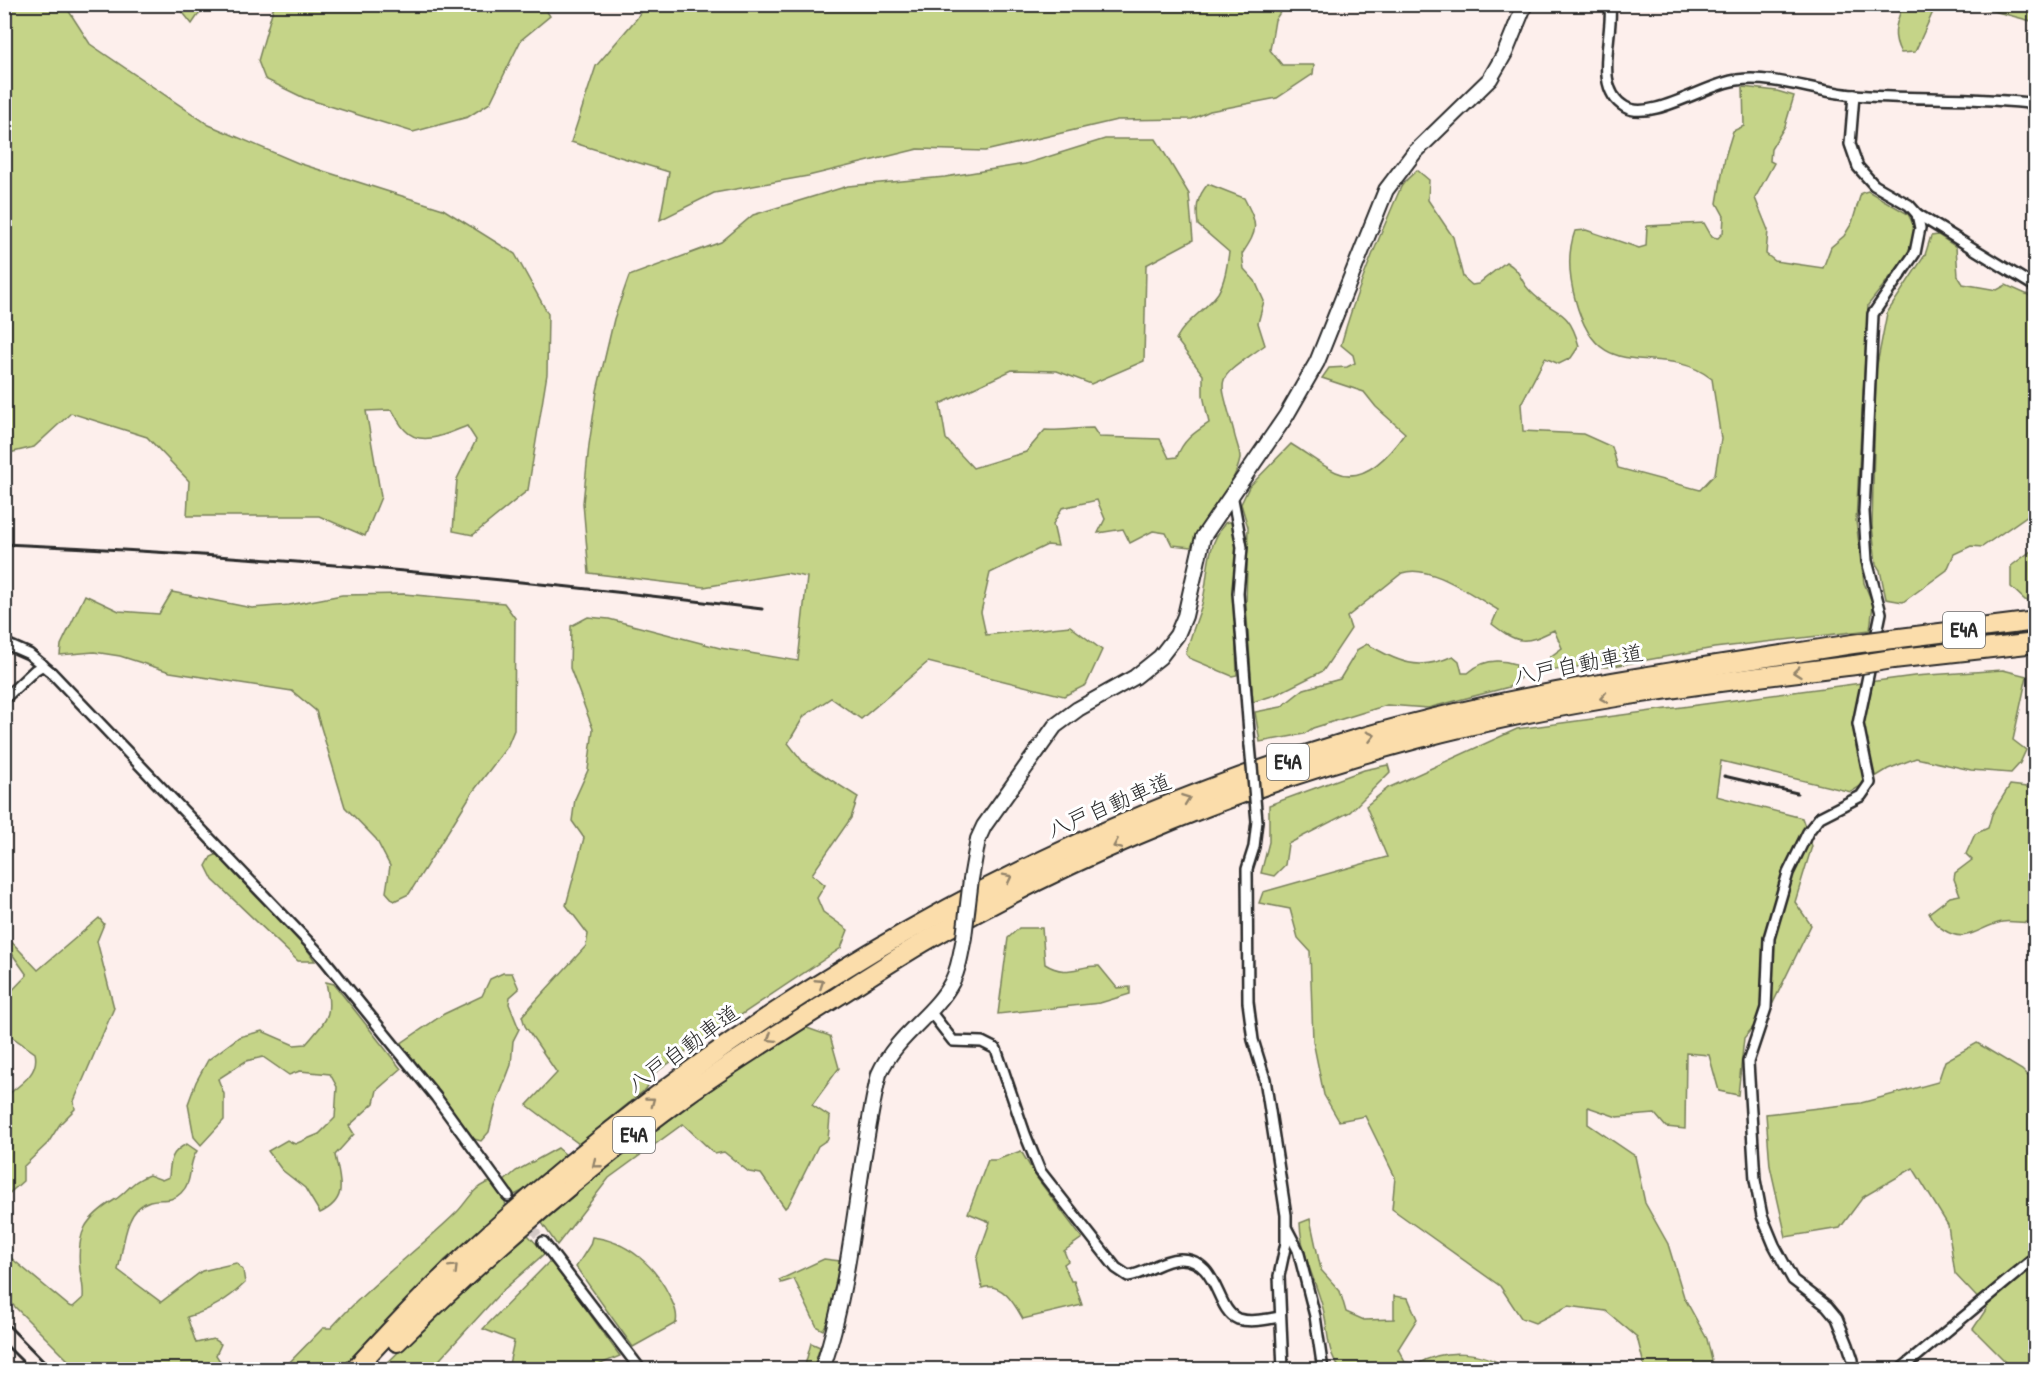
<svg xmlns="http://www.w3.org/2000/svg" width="2040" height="1374" font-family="'Patrick Hand','Klee One',sans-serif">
<rect width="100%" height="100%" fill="#fdefec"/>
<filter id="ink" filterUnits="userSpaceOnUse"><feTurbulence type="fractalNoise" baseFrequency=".0167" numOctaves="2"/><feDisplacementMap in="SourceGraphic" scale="12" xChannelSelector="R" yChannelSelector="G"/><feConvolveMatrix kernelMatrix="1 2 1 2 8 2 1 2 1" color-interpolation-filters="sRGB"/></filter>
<g filter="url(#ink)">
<g fill="#c5d488" stroke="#78805a" stroke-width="1.5">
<polygon points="542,4 550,16 521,40 490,103 468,117 413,132 304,98 265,79 258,61 274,5"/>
<path d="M4,5H65L90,44L209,125L298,163L443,209L515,254L548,314L547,374L528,490L473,535L453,531L457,479L476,440L467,426C449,433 421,448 405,430C399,424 396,416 392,410L366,411L381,497L365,536L319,516H187L189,481L147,437L71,413L34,447L5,454Z"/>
<polygon points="177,5 205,5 192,24"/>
<polygon points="644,5 1285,5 1275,20 1270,50 1282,65 1314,65 1313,74 1277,98 1210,111 1192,119 1117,120 985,151 918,149 808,176 714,193 660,220 669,172 571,142 596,66 637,18"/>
<path d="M1903,5H1936L1915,52L1901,53C1891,34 1896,24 1903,5Z"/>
<polygon points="1975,5 2035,5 2035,22 1982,8"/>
<path d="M1743,87L1777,91L1794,96L1785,126L1771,149L1770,161L1774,163L1755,198L1768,230L1766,254L1775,261L1823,268L1831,247L1844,236L1852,223L1861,193L1868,191L1908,214L1914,226V238L1906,257L1868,305L1856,521L1864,583L1873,604L1870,630L1714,648L1608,667L1584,666L1549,671L1550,657L1562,648L1554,630C1524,645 1518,644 1492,624L1498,610C1473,596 1430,563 1402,573L1347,617L1351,629L1323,671L1275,695L1253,702L1246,605L1248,527L1241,504L1249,487L1291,444C1306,453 1320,465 1336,472C1364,485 1391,453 1405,433L1376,407L1364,392L1322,378L1329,368L1347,367L1355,363L1353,355L1341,345C1356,290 1379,238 1401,187C1404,181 1412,175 1417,170L1429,180L1428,200L1453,237L1463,277L1472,285L1478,284L1506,262C1523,272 1518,279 1530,291C1554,316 1568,305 1579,346L1571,358L1559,364L1545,358L1521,404L1523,431L1583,434L1612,447L1618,468L1700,490L1715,474L1721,439L1712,379C1657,336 1600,394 1575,299C1569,277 1567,253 1575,231L1586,230L1639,248L1646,246L1647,226L1704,223L1712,237L1718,238L1723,233L1724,216L1717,203L1725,157L1733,131L1744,126Z"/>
<path d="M1105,139H1156L1189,194L1193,240L1146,265L1144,361L1091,384L1057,371L1012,370L940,404L946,439L973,468L1026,452L1045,430C1061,431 1076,428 1093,428L1099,437L1160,439L1169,458L1177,457C1183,440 1194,433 1209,423L1203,395V375L1176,339C1186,320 1206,310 1218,293C1225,281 1227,266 1229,252L1198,225C1196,208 1196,198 1208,184L1244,198C1258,225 1259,229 1242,254L1244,269L1255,281L1264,301L1258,323L1265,345C1213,383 1218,371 1234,432C1235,440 1241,452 1240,459C1235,487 1203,519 1191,547L1172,545L1166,533L1153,531L1130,543L1123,529L1098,533L1105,519L1097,500L1062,508L1053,524L1058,546L1047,545L990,573L981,612L986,635L1070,626L1102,650L1086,685L1064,696L928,662L861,719L831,698L804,716L788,743L803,762L858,797L851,818L812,874L825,885L817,898L823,912L848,930L841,948L656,1072L646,1089L579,1144L527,1105L557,1073L525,1026L522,1016L586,946L588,934L566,905L584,838L572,821L575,799L588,770L593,729L570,668L571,626L588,617L609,619L720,648L798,661L807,577L786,573L704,587L589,573L583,503L589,445L597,391L614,319L629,276L721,242L753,215L848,186L945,177L1025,164Z"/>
<polygon points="1938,235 1956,247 1958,276 1963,284 1997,290 2006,285 2035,298 2035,510 1982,547 1971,546 1954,554 1947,570 1903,602 1886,599 1880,570 1876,564 1872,525 1876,370 1887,313 1925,255 1931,236"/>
<path d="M1232,521L1239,545L1234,593L1237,675L1232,676L1189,658L1186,654C1190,636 1197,621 1202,604C1210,573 1204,550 1225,523Z"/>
<polygon points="2035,548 2035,602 2025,600 2011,587 2011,566"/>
<polygon points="172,592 252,608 289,605 342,595 404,594 504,603 515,618 514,730 507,747 472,793 409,894 394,901 386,892 390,866 376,839 345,807 316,711 292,691 170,672 120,656 94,652 60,655 61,645 85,595 119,611 159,614"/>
<path d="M1367,644C1399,662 1418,672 1453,656L1459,661L1462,673H1468C1482,660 1497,658 1515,664L1520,678L1509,687L1428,708L1387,705L1313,728L1304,734L1260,742L1255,712L1281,707L1304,689L1340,679L1358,649Z"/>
<polygon points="2003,670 2027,676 2013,740 2026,750 2020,763 2011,773 1971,770 1916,758 1888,769 1851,792 1721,761 1716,796 1802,818 1812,846 1795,902 1811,925 1773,1003 1744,1038 1738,1095 1719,1091 1709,1055 1686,1053 1685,1129 1666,1127 1655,1114 1617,1117 1588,1107 1588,1124 1635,1156 1645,1203 1668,1244 1684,1297 1707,1339 1714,1369 1645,1369 1637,1337 1606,1311 1568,1306 1535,1323 1521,1318 1500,1286 1392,1209 1395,1177 1365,1116 1339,1121 1324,1095 1313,1041 1310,951 1298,938 1290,909 1259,903 1263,892 1387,857 1366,806 1388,788 1517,729 1914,676"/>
<polygon points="1388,765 1390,772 1350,812 1288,844 1285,865 1274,876 1261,873 1269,842 1269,805 1364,770"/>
<path d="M2010,785L2035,788V839L2032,845L2036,851L2035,921C2026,925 2013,920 2002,922C1980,926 1967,945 1944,930C1936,925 1933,922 1929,913L1950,897L1960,895L1954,879L1955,873L1972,860L1966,854L1975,834L1988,828L1992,814Z"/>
<polygon points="218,854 307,949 315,961 298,961 213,880 206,866 211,857"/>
<path d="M99,918L104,924L97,941L114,1008L74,1101L75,1109L60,1124L48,1143L23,1167V1181L5,1197V1097C18,1086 40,1074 35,1053L5,1032V998L27,975L5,944V935L38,970Z"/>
<path d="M1019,928H1042L1045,964C1067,978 1078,965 1099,966L1117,988L1130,987V994L1100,1003L998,1014L1008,938Z"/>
<polygon points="503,973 512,973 519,989 510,997 509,1004 519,1029 513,1041 511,1065 495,1107 489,1132 481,1141 474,1139 400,1044 444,1014 482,996 490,979"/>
<path d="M326,982L334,984L401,1069L377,1090L374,1103L349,1126L354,1134L335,1155C340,1181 349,1199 320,1213L305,1188L282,1170L268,1151L287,1140L295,1144L319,1134L335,1118L337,1087L330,1074L300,1071L289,1075L263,1057L246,1061L218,1079L224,1094V1120L201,1145L194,1137L188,1104L196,1082L208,1060L239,1037L262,1031L294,1045L306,1044C328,1018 333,1017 326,982Z"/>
<path d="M804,1027L830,1036L839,1068L812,1105L830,1117L828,1139L818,1146L789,1204L785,1208L761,1174L749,1172L724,1152L715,1154L683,1124L609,1178L557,1245L542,1223C624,1151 710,1084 804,1027Z"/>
<polygon points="1977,1043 2022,1070 2035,1083 2035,1369 2013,1369 1973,1329 1987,1308 1955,1274 1948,1225 1913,1168 1863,1197 1840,1228 1786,1237 1770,1166 1766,1114 1861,1103 1938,1082 1945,1061"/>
<path d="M187,1144L197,1151C187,1164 194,1181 181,1193C171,1203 162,1198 150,1201C124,1209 124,1247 118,1270L161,1302L202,1271L236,1263L243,1270L245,1283C229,1299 208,1311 187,1317L196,1343L213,1339L221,1344L216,1355L225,1369H77L5,1297V1253L69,1306L73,1307L83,1298C84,1288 82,1280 80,1271C76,1232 85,1218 116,1199C129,1190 132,1181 149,1175L162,1180L169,1177C170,1161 171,1151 187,1144Z"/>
<path d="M558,1148L566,1155L526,1189L505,1200L506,1209L445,1260L344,1369L282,1370L323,1328H331C369,1285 416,1252 457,1212C468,1201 474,1185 491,1182L497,1187L516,1171Z"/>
<path d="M1021,1151L1037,1178L1082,1238L1064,1251L1068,1261L1064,1264L1071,1281H1074L1082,1305L1023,1319C1015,1305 1002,1281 982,1288L977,1259L990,1222L968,1213L988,1160H996Z"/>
<path d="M1310,1219L1321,1270L1340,1291L1346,1312L1364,1320L1394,1319V1296L1408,1298L1417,1319L1398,1349L1405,1362L1418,1364C1443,1348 1484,1350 1507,1369L1340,1368C1325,1351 1329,1326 1322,1305C1314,1277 1301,1253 1300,1223Z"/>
<polygon points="528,1235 545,1253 501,1292 431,1369 380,1370 454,1298"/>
<path d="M592,1237C627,1241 655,1265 670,1297C674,1306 678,1313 676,1323L633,1347L576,1267L590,1245Z"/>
<polygon points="824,1259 840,1261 829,1318 823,1330 817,1327 794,1279 781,1283 779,1280"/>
<polygon points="548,1263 553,1263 620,1356 598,1365 597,1369 508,1369 514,1341 483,1329"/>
<polygon points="811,1343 820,1347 813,1369 804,1369"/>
</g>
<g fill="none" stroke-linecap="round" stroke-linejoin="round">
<polyline stroke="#d3c8c5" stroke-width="9" stroke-dasharray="9 4.5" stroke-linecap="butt" points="508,1196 543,1242"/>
<g stroke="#2b2b2b" stroke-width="14">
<g id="street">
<path d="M1610,4C1614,34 1592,88 1625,107C1651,122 1708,83 1737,80C1775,75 1816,92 1854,95C1914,100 1976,96 2036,104"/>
<polyline points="1917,214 2036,287"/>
<polyline points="1232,494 1242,547 1238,593 1250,745"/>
<polyline points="4,643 29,654 52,673 319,953 436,1097 508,1196"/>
<polyline points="4,699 35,670 43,665"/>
<polyline points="1257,821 1254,847 1247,869 1248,1002 1253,1040 1265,1079 1286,1215 1286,1243 1279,1276 1283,1370"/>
<path d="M929,1010L953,1041L982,1042L996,1049L1025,1134L1040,1171L1116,1268L1128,1276C1146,1274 1162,1259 1180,1259C1219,1259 1215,1310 1238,1319C1251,1323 1267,1319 1280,1317"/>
<polyline points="1287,1229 1298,1250 1315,1316 1323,1370"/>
<polyline points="543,1242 641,1370"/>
<polyline points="1852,1370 1853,1360 1848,1345 1837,1318 1827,1306 1793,1280 1774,1245 1762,1216 1755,1180 1748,1062 1766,1008 1769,938 1788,873 1808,832 1820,817 1861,796 1870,783 1858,724 1881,613 1867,561 1864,512 1873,314 1915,253 1920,228 1917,214 1909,205 1874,185 1858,167 1850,144 1854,95"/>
<polyline points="1900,1370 2036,1257"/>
</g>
</g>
<g stroke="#2b2b2b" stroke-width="18">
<g id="secondary">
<polyline points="971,879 978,839 984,826 1055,726 1078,709 1135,677 1160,657 1177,635 1185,616 1203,537 1286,416 1317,362 1386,190 1414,153 1490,79 1505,53 1525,4"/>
<path d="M822,1370C854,1275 856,1171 879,1074C897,1034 934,1016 952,982C959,968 961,953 964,937"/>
</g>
</g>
<g stroke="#2b2b2b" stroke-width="22">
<g id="highway">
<polyline points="1892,639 2036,621"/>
<polyline points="1893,659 2036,643"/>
<path d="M397,1342C488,1253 583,1170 686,1095C735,1060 787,1028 838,996C868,977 898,957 929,939C1080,852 1247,784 1416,739C1562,700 1706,683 1855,665"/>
<path d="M354,1370C389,1332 424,1294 462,1259C712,1026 1013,844 1340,744C1507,693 1681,671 1853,644"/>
</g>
</g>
<use href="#street" stroke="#fff" stroke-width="9"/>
<use href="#secondary" stroke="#fff" stroke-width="14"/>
<use href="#highway" stroke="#fbddab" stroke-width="18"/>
<g stroke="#2b2b2b" stroke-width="3">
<path d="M4,544C258,555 510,578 762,609"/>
<polyline points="1724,776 1797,793"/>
<polyline points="4,1321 52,1370"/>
<polyline points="4,1343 31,1370"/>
</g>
<g stroke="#2b2b2b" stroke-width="14" stroke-linecap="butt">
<polyline id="street-bridge" points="1250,745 1257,821"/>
</g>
<g stroke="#2b2b2b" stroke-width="18" stroke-linecap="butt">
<polyline id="secondary-bridge" points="964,937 971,879"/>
</g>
<g stroke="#2b2b2b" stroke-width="22" stroke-linecap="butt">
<g id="highway-bridge">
<polyline points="1853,644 1892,639"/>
<polyline points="1855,665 1893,659"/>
</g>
</g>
<use href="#street-bridge" stroke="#fff" stroke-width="9"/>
<use href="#secondary-bridge" stroke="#fff" stroke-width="14"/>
<use href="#highway-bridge" stroke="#fbddab" stroke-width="18"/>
</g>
<defs><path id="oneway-chevron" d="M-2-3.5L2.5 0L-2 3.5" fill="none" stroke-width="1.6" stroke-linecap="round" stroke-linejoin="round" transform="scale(1.5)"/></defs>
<g stroke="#93846b">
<use href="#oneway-chevron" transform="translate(1797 672) rotate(174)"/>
<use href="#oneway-chevron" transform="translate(1604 698) rotate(170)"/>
<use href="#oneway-chevron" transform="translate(1371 736) rotate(-15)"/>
<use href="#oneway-chevron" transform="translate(1186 799) rotate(-20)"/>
<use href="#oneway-chevron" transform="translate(1117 845) rotate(157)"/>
<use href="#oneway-chevron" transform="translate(1008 878) rotate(-27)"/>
<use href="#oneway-chevron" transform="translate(820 983) rotate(-33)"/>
<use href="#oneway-chevron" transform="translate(771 1038) rotate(148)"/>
<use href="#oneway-chevron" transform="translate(651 1101) rotate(-37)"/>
<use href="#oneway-chevron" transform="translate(596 1164) rotate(141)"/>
<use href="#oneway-chevron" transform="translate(454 1268) rotate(-45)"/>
</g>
</g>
<g text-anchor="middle" stroke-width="6" stroke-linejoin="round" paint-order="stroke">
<g fill="#fff" stroke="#6b6b6b" stroke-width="1.5">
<rect x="1943" y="612" width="42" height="36" rx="4.5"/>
<rect x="1267" y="744" width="42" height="36" rx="4.5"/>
<rect x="613" y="1117" width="42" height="36" rx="4.5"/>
</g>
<g font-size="21" font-weight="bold" fill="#2b2b2b">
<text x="1964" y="637">E4A</text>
<text x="1288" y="769">E4A</text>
<text x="634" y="1142">E4A</text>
</g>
<g font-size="22" fill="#2b2b2b" stroke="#fff">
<text transform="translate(1578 664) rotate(-11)" y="8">八戸自動車道</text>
<text transform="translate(1109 805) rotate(-23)" y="8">八戸自動車道</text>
<text transform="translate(683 1048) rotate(-36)" y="8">八戸自動車道</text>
</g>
</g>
<rect width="2040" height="1374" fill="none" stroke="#fff" stroke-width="24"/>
<rect x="12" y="12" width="2016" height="1350" fill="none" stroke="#2b2b2b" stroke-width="2" filter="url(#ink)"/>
</svg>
